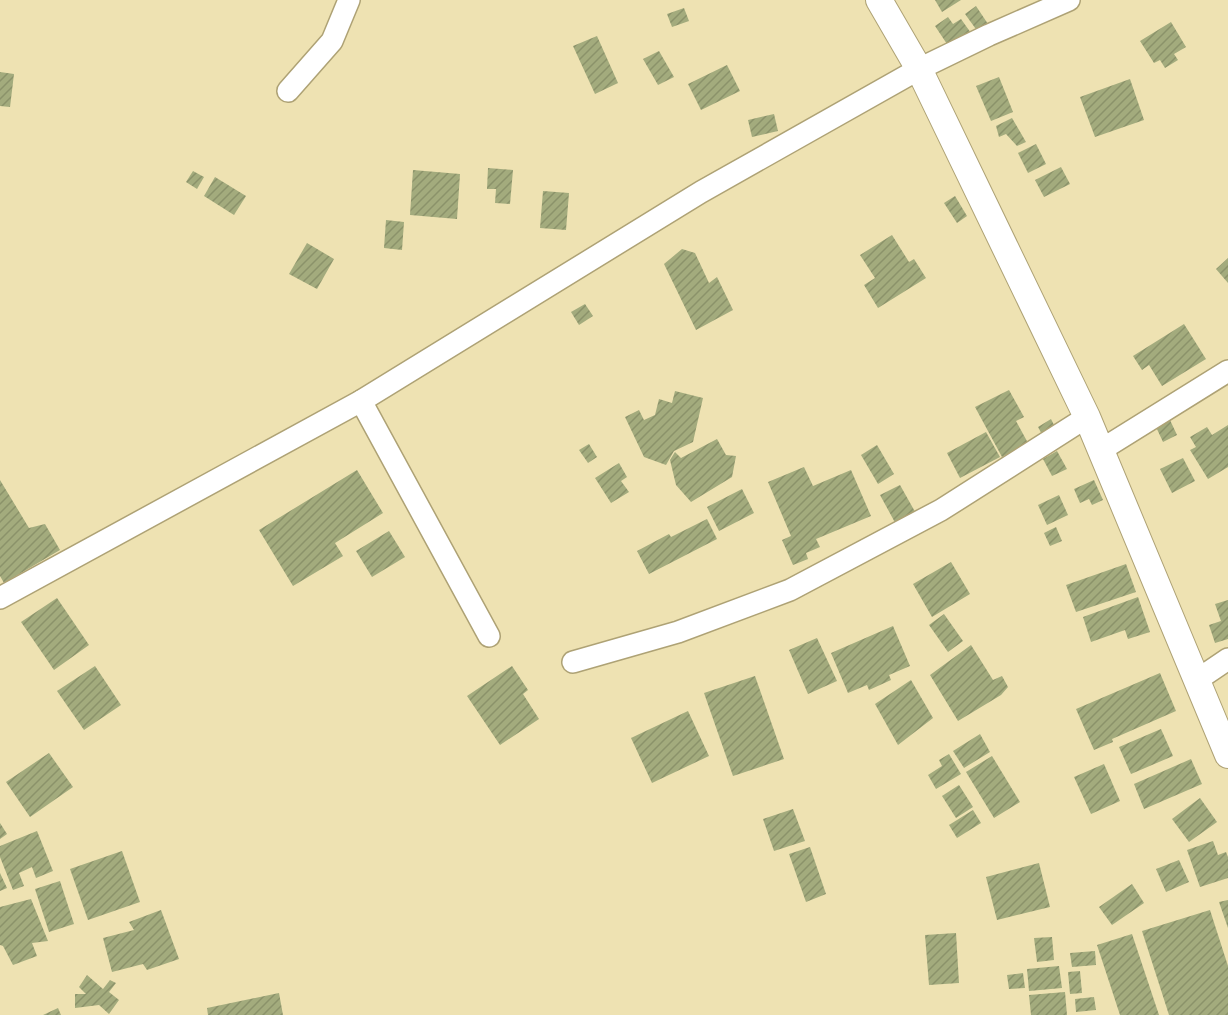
<svg xmlns="http://www.w3.org/2000/svg" width="1228" height="1015" font-family="Montserrat,sans-serif">
<defs>
<pattern id="building-hatch" width="6" height="6" patternUnits="userSpaceOnUse" patternTransform="scale(1.5)"><rect width="6" height="6" fill="#a3ab7d"/><path d="M-1 1l2-2M0 6l6-6M5 7l2-2" fill="none" stroke="#8b926a"/></pattern>
</defs>
<rect width="100%" height="100%" fill="#eee2b2"/>
<g fill="url(#building-hatch)">
<polygon points="935,0 961,0 942,12"/>
<polygon points="976,6 988,24 978,32 965,14"/>
<polygon points="684,8 689,21 672,27 667,14"/>
<polygon points="948,17 953,24 961,19 971,33 949,47 935,26"/>
<polygon points="1171,22 1186,47 1174,54 1178,60 1165,68 1160,60 1154,63 1140,41"/>
<polygon points="597,36 618,83 595,94 573,46"/>
<polygon points="659,51 674,77 658,85 643,59"/>
<polygon points="727,65 740,91 701,110 688,84"/>
<polygon points="0,72 14,74 10,107 0,106"/>
<polygon points="999,77 1013,112 991,121 976,86"/>
<polygon points="1130,79 1144,120 1095,137 1080,97"/>
<polygon points="774,114 778,131 752,137 748,120"/>
<polygon points="1012,118 1026,142 1017,146 1006,134 999,137 996,126"/>
<polygon points="1036,144 1046,164 1028,173 1018,153"/>
<polygon points="1061,167 1070,184 1044,197 1035,180"/>
<polygon points="488,168 513,170 510,204 495,203 496,189 487,189"/>
<polygon points="413,170 460,174 457,219 410,215"/>
<polygon points="193,171 204,177 197,189 186,182"/>
<polygon points="215,177 246,196 234,215 204,196"/>
<polygon points="543,191 569,193 566,230 540,228"/>
<polygon points="955,196 967,216 957,223 944,203"/>
<polygon points="386,220 404,222 402,250 384,248"/>
<polygon points="892,235 909,262 914,259 926,278 878,308 864,285 875,278 860,255"/>
<polygon points="307,243 334,259 317,289 289,274"/>
<polygon points="682,249 695,253 709,283 717,277 733,310 696,330 664,264"/>
<polygon points="1228,258 1228,283 1216,269"/>
<polygon points="585,304 593,316 579,325 571,312"/>
<polygon points="1184,324 1206,359 1162,386 1149,365 1142,370 1133,356"/>
<polygon points="1009,390 1024,417 1016,421 1028,443 1002,457 975,407"/>
<polygon points="675,391 703,398 693,442 674,451 666,465 644,457 625,417 639,410 644,420 655,415 659,399 672,403"/>
<polygon points="1051,419 1058,433 1045,440 1038,427"/>
<polygon points="1170,420 1177,435 1163,442 1156,427"/>
<polygon points="1228,425 1228,467 1208,479 1190,450 1196,447 1190,437 1207,427 1212,435"/>
<polygon points="986,432 1000,457 960,478 947,453"/>
<polygon points="717,439 726,455 736,456 732,477 691,502 676,485 670,460 675,452 681,458"/>
<polygon points="589,444 597,457 588,463 579,450"/>
<polygon points="877,445 894,474 878,484 861,455"/>
<polygon points="1057,451 1067,469 1052,476 1043,459"/>
<polygon points="1183,458 1195,481 1172,493 1160,469"/>
<polygon points="619,463 627,477 621,481 629,492 611,503 595,478"/>
<polygon points="804,467 813,486 851,470 871,516 816,539 820,547 806,553 808,559 793,565 782,540 791,536 768,482"/>
<polygon points="357,470 383,513 335,543 343,556 293,586 259,530"/>
<polygon points="0,480 29,528 45,524 60,550 4,583 0,576"/>
<polygon points="1094,480 1103,500 1092,505 1089,499 1080,503 1074,489"/>
<polygon points="900,485 918,517 898,528 880,495"/>
<polygon points="742,489 754,513 719,531 707,507"/>
<polygon points="1059,495 1068,515 1047,525 1038,505"/>
<polygon points="707,519 717,539 649,574 637,551 669,534 671,537"/>
<polygon points="1056,527 1062,541 1050,546 1044,533"/>
<polygon points="389,531 405,557 372,577 356,551"/>
<polygon points="951,562 970,594 932,617 913,584"/>
<polygon points="1126,564 1136,592 1076,612 1066,585"/>
<polygon points="1138,597 1150,632 1128,639 1125,630 1091,642 1083,617"/>
<polygon points="57,598 89,645 54,670 21,622"/>
<polygon points="1228,600 1228,639 1215,643 1209,625 1221,621 1215,604"/>
<polygon points="944,614 963,641 948,652 929,625"/>
<polygon points="893,626 910,666 889,675 891,680 869,690 867,685 848,693 831,653"/>
<polygon points="817,638 837,681 808,694 789,650"/>
<polygon points="971,645 993,680 1002,676 1008,687 1001,695 958,721 930,675"/>
<polygon points="95,666 121,705 84,730 57,691"/>
<polygon points="512,666 528,690 523,694 539,719 500,745 467,696"/>
<polygon points="1160,673 1176,711 1112,739 1113,742 1094,750 1076,709"/>
<polygon points="755,676 784,759 733,776 704,693"/>
<polygon points="911,680 933,718 898,745 875,704"/>
<polygon points="688,711 709,756 652,783 631,738"/>
<polygon points="1161,729 1173,756 1131,774 1119,747"/>
<polygon points="980,734 990,752 964,768 953,751"/>
<polygon points="49,753 73,787 30,817 6,782"/>
<polygon points="949,754 961,774 936,789 928,775 942,766 939,760"/>
<polygon points="992,756 1020,802 994,818 966,772"/>
<polygon points="1191,759 1202,784 1144,809 1134,784"/>
<polygon points="1104,764 1120,801 1091,814 1074,777"/>
<polygon points="959,785 973,807 956,818 942,796"/>
<polygon points="1200,798 1217,822 1189,842 1172,819"/>
<polygon points="793,809 805,841 774,851 763,819"/>
<polygon points="973,810 981,823 957,838 949,825"/>
<polygon points="0,823 7,834 0,839"/>
<polygon points="37,831 53,871 36,878 32,867 19,873 24,886 13,890 0,857 0,846"/>
<polygon points="1213,841 1218,855 1226,852 1228,857 1228,878 1200,887 1187,850"/>
<polygon points="810,847 826,894 806,902 789,854"/>
<polygon points="122,851 140,902 88,920 70,869"/>
<polygon points="1179,860 1189,882 1166,892 1156,869"/>
<polygon points="1039,863 1050,907 997,920 986,877"/>
<polygon points="0,873 7,888 0,891"/>
<polygon points="60,881 74,924 49,932 35,889"/>
<polygon points="1132,884 1144,903 1112,925 1099,907"/>
<polygon points="31,899 48,941 32,943 37,956 13,965 3,946 0,945 0,907"/>
<polygon points="1228,900 1228,928 1219,902"/>
<polygon points="161,910 179,959 147,970 143,964 112,972 103,938 134,930 129,922"/>
<polygon points="1210,910 1228,966 1228,1015 1169,1015 1142,931"/>
<polygon points="956,933 959,983 929,985 925,935"/>
<polygon points="1132,934 1159,1015 1120,1015 1097,945"/>
<polygon points="1052,937 1054,960 1037,962 1034,938"/>
<polygon points="1095,951 1096,965 1072,967 1070,953"/>
<polygon points="1059,966 1062,988 1029,991 1027,969"/>
<polygon points="1080,971 1082,993 1070,994 1068,972"/>
<polygon points="1023,973 1025,988 1009,989 1007,975"/>
<polygon points="87,975 103,989 110,980 116,983 109,992 119,1000 109,1014 99,1005 75,1008 75,994 86,994 79,987"/>
<polygon points="1065,992 1067,1015 1031,1015 1029,995"/>
<polygon points="279,993 283,1015 208,1015 207,1008"/>
<polygon points="1094,997 1096,1010 1076,1012 1075,999"/>
<polygon points="58,1008 61,1015 43,1015"/>
</g>
<g fill="none" stroke-linecap="round" stroke-linejoin="round">
<g stroke="#aea275" stroke-width="24">
<g id="minor">
<polyline points="288,91 332,41 349,0"/>
<polyline points="361,401 489,636"/>
<polyline points="1101,450 1228,371"/>
<polyline points="0,598 361,401 701,192 919,69 989,35 1069,0"/>
<polyline points="573,662 678,632 790,590 941,510 1087,417"/>
<polyline points="1197,680 1228,659"/>
</g>
</g>
<g stroke="#aea275" stroke-width="28">
<polyline id="tertiary" points="879,0 919,69 1087,417 1228,755"/>
</g>
<use href="#minor" stroke="#fff" stroke-width="21"/>
<use href="#tertiary" stroke="#fff" stroke-width="26"/>
</g>
</svg>
